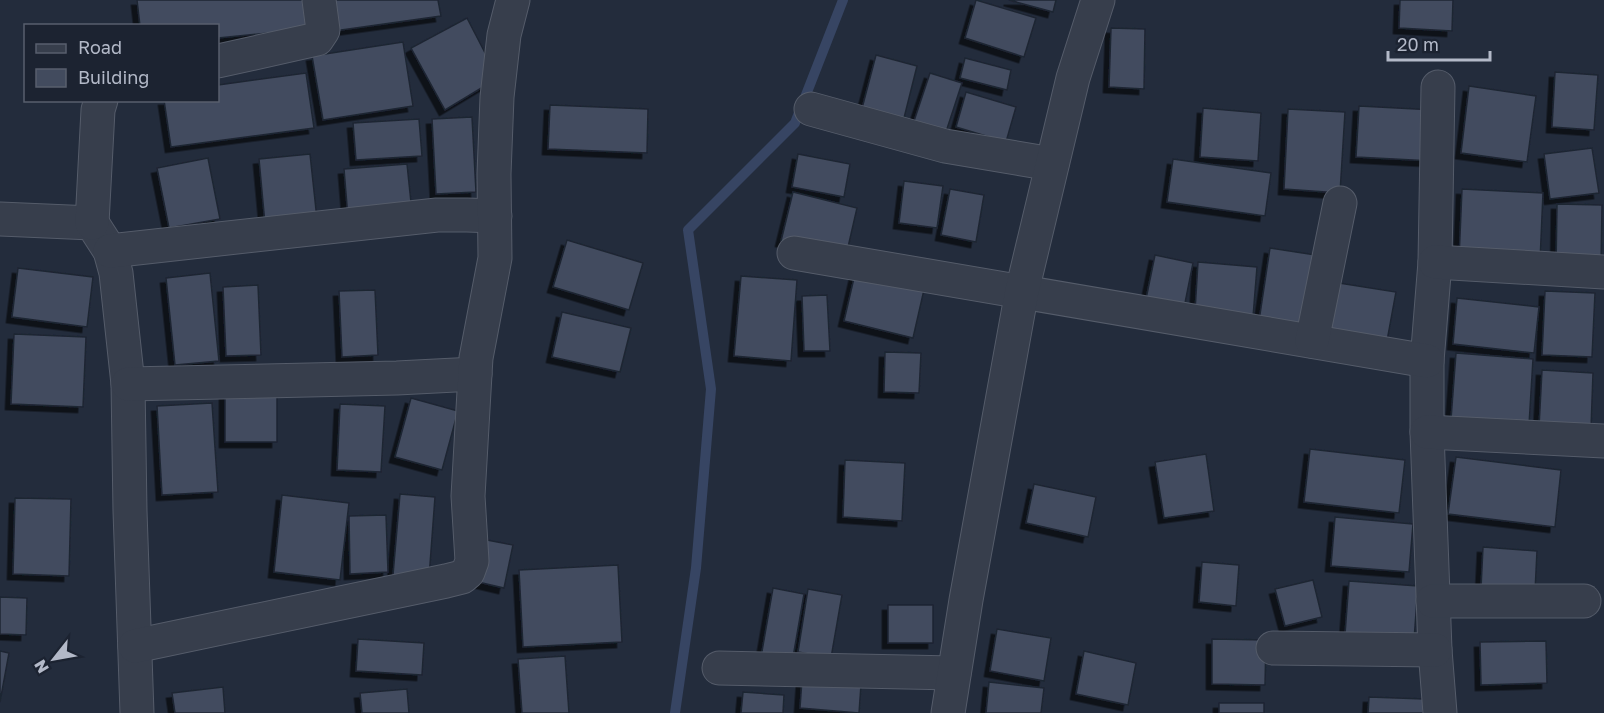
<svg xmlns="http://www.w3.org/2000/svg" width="1604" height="713" font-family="'Golos Text',sans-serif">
<defs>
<filter id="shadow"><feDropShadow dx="-5.5" dy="5.5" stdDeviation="0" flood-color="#0009"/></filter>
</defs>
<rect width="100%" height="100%" fill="#232c3c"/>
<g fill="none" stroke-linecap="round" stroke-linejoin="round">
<polyline stroke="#374563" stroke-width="10" points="675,713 696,568 711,389 688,230 795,123 843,0"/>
</g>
<g fill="#424b5e" stroke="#1e2533" stroke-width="1.5" filter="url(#shadow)">
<polygon points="137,0 305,0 308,29 218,38 218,26 140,26"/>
<polygon points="329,0 438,0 441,16 334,31"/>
<polygon points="976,0 1036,18 1024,57 965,38"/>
<polygon points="1009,0 1056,0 1053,12"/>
<polygon points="1400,0 1453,0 1452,31 1399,28"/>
<polygon points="467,18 498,78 445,110 411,48"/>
<polygon points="1111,28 1145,29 1144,89 1109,87"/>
<polygon points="403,42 413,106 323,120 312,56"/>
<polygon points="876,55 917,66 902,126 860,116"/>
<polygon points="965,58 1011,70 1007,90 960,78"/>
<polygon points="1555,72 1598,75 1594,130 1552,127"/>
<polygon points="306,73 314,128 171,147 164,100 218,100 218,85"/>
<polygon points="930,73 962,83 943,141 911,130"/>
<polygon points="1469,86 1536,96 1527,162 1461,153"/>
<polygon points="966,92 1016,107 1006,142 956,127"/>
<polygon points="550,105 648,109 647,153 548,149"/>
<polygon points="1359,106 1435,110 1432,161 1356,157"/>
<polygon points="1203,108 1261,113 1258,161 1200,157"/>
<polygon points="1288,109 1345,112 1340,193 1284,189"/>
<polygon points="472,117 476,192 436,194 432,119"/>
<polygon points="419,119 422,156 356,160 353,123"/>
<polygon points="1592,148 1599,193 1550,199 1544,154"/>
<polygon points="310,154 317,219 265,224 259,159"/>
<polygon points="798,154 850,164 844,197 792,187"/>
<polygon points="208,158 220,219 169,228 157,168"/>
<polygon points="1173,159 1271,173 1265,216 1167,202"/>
<polygon points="407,164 412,212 348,218 344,169"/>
<polygon points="904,181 943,186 937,228 899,223"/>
<polygon points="950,189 984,195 976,242 941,235"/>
<polygon points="1462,189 1543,193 1540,262 1459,259"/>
<polygon points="793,192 857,208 846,256 781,241"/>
<polygon points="1557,204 1602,205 1601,268 1556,267"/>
<polygon points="567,240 643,263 629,310 553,287"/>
<polygon points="1270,248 1322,256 1311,329 1259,321"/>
<polygon points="1155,255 1193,263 1184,308 1146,299"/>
<polygon points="1198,262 1257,267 1253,317 1195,311"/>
<polygon points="857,265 926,281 913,338 844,321"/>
<polygon points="18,268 93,277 87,327 12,317"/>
<polygon points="210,273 219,361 175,365 166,278"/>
<polygon points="741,276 797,280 791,361 734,356"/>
<polygon points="1339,283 1396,292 1387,341 1330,332"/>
<polygon points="258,285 261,355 226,356 223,287"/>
<polygon points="375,290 378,355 342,357 339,291"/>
<polygon points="1545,291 1595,293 1592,357 1542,355"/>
<polygon points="827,295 830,351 804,351 802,296"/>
<polygon points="1457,298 1539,307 1534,353 1453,344"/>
<polygon points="562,312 631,328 620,372 552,357"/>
<polygon points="14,334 86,337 83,407 11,404"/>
<polygon points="885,352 921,353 919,393 884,392"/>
<polygon points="1456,353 1533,359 1529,425 1451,419"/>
<polygon points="1542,370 1593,373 1591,429 1539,427"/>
<polygon points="225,390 277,391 277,442 225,442"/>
<polygon points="411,398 458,411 442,470 395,457"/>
<polygon points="212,403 218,492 162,495 157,406"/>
<polygon points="340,404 385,406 381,472 337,470"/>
<polygon points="1310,449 1405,460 1399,513 1304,502"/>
<polygon points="1206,454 1214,511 1164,518 1155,462"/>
<polygon points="1456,457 1561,470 1555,527 1448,514"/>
<polygon points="845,460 905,463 902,521 843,517"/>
<polygon points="1034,484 1096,497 1088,537 1026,523"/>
<polygon points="400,494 435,497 429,578 393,575"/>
<polygon points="282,495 349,503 340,580 274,572"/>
<polygon points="15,498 71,499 69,576 13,574"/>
<polygon points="386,515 388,572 350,574 349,516"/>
<polygon points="1335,517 1413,524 1409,572 1331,566"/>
<polygon points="487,540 513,545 504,588 478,582"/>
<polygon points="1483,547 1537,551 1535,592 1481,588"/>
<polygon points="1202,562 1239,565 1236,606 1199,602"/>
<polygon points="618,565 622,642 523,647 519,570"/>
<polygon points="1313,580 1322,617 1285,626 1275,589"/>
<polygon points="1349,581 1418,586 1414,640 1345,634"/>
<polygon points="773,588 804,594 791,669 760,663"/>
<polygon points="808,589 842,595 831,658 798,652"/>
<polygon points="0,597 27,598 26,635 0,634"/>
<rect x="888" y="605" width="45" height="38"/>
<polygon points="997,629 1051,638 1044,681 990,671"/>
<polygon points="358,639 424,643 422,675 356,671"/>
<polygon points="1212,639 1266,640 1265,685 1212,684"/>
<polygon points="1546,641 1547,683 1481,685 1480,642"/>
<polygon points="0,651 9,653 0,702"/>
<polygon points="1084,651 1136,663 1128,705 1076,694"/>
<polygon points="565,656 569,713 522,713 518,659"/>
<polygon points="802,679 861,685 859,713 800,708"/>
<polygon points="989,682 1044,688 1041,713 986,713"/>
<polygon points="223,687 225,713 175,713 172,693"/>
<polygon points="407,689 409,713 362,713 360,693"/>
<polygon points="743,692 784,695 783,713 741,713"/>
<polygon points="1369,697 1424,699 1423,713 1368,713"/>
<rect x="1219" y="703" width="45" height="10"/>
</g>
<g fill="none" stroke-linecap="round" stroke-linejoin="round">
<g stroke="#555c6a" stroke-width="35">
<g id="minor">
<polyline points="218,61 317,39 323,30 319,0"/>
<polyline points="1438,87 1435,262 1427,361 1427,432 1435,650 1440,713"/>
<polyline points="811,109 945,146 1052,164"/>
<polyline points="0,219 92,223 110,251 116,273 128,384 130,511 137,713"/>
<polyline points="92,223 98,110 101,100"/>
<polyline points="110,251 437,215 467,215 495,216"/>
<polyline points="794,253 1427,361"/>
<polyline points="1435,262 1604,272"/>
<polyline points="1312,341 1340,203"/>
<polyline points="128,384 397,378 475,374"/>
<polyline points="1427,432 1604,441"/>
<polyline points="1433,601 1584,601"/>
<polyline points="135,646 446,581 462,577 468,572 472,561 468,496 475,374 476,358 495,258 494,174 497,97 504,35 513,0"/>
<polyline points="1273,648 1435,650"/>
<polyline points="719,668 954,673"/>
<polyline points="948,713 966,600 1022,291 1073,78 1098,0"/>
</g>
</g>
<use href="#minor" stroke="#373e4c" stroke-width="33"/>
</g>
<rect x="24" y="24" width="195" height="78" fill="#1c2331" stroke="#585f6d" stroke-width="1.5"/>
<rect x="36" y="44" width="30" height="9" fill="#373e4c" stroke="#585f6d" stroke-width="1.5"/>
<text x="78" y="54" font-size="18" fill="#b3b9c8">Road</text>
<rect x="36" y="69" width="30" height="18" fill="#424b5e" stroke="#585f6d" stroke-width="1.5"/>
<text x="78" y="84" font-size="18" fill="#b3b9c8">Building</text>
<g transform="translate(54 659) rotate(239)" stroke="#1c2331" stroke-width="4.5" paint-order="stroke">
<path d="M0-4.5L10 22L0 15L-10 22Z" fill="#b3b9c8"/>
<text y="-9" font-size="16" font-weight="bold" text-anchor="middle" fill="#b3b9c8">N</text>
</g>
<path d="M1388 51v9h102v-9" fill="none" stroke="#b3b9c8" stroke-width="3"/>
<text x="1397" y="51" font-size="18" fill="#b3b9c8" stroke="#1c2331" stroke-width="4.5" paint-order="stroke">20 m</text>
</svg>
